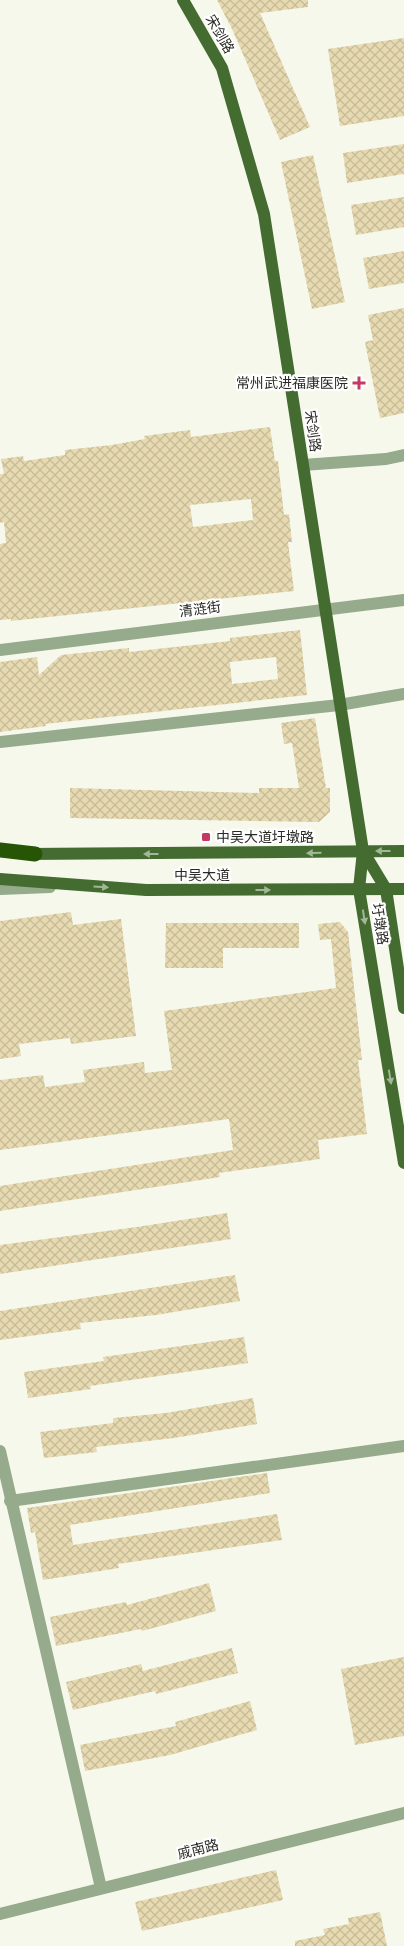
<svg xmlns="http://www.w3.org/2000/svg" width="404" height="1946" font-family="'Nunito Sans','Noto Sans SC',sans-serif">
<defs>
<pattern id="building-cross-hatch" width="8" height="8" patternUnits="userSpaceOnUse" patternTransform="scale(1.25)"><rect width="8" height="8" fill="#e7dab1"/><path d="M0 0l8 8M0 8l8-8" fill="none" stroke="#c6bb98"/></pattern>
</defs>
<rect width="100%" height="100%" fill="#f6f8ec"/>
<g fill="url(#building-cross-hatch)" fill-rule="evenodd">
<polygon points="217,0 308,0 308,7 260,13 310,127 280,140 233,31"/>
<polygon points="404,38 404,116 340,126 328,49"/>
<polygon points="404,144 404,174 347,183 343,153"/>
<polygon points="313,155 345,302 312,309 281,162"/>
<polygon points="404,197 404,227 356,235 351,205"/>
<polygon points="404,251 404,283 369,289 363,258"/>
<polygon points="404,308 404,413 380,418 365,342 373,340 368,315"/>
<path d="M270,427L275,461H278L284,515L289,514L292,542H288L294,591L11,621V619L0,620V544L6,543L4,522L0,523V474H4L1,459L23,456L24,461L65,455V450L112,445L145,439L144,436L190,430L191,437ZM251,499L253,520L193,527L190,505Z"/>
<path d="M300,630L307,695L45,724L46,726L0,732V662L37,657L39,675L61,655L129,648V652L230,641V638ZM276,657L278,679L232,684L230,662Z"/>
<polygon points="315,718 326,788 330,788 330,812 319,822 70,818 70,788 259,793 259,788 299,788 292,743 284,744 281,723"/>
<polygon points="71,912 73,925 121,919 136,1036 71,1044 70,1038 19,1044 21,1056 0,1059 0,921"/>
<polygon points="340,922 348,932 362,1060 358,1060 367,1134 318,1140 320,1159 219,1173 220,1177 0,1211 0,1186 233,1150 229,1119 0,1150 0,1080 43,1075 45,1087 85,1082 83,1070 144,1062 145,1073 172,1070 164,1011 336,988 331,939 320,940 318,924"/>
<polygon points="166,923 299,923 299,948 223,948 223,968 165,968"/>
<polygon points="227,1213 231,1239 0,1274 0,1245 137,1227"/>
<polygon points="235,1275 240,1301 156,1315 80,1323 81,1329 0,1340 0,1311"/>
<polygon points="244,1337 248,1363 90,1386 91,1389 28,1398 24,1372 104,1361 103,1357"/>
<polygon points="253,1398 257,1424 174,1438 96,1447 97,1452 44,1458 40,1432 113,1423 113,1418 166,1413"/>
<polygon points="267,1473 270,1493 70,1525 73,1545 277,1514 282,1540 118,1564 119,1568 43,1580 35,1532 31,1533 27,1508"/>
<polygon points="209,1583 216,1611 142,1631 141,1629 56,1646 50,1617 126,1602 127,1605"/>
<polygon points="232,1648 238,1673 156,1694 155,1691 73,1710 66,1682 141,1664 143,1671"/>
<polygon points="404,1657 404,1736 355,1745 341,1669"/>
<polygon points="250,1701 257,1730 170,1755 85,1771 80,1745 176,1726 175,1722"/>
<polygon points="276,1870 283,1900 142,1931 135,1902"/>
<polygon points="380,1912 387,1946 295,1946 295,1941 325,1935 323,1929 349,1924 348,1918"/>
</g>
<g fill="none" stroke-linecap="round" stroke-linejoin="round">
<g stroke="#95ab8b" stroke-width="12">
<polyline points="303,465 386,459 404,455"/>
<polyline points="0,650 404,600"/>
<polyline points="0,742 339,705 404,694"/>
<polyline points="0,889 50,887"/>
<polyline points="0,1451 101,1888"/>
<polyline points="10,1501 404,1446"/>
<polyline points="0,1914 404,1813"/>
</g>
<g stroke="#446c31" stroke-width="12">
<polyline points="183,0 222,68 264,214 363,851 359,889 404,1163"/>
<polyline points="363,851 386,889 404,1008"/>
<polyline points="25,854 404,851"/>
<polyline points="0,879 146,890 404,889"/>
</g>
<polyline stroke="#275506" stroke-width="15" points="0,850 35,854"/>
</g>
<defs><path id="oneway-solid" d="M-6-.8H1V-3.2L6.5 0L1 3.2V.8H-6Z" transform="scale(1.25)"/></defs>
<g fill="#a2b698">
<use href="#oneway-solid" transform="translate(383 851) rotate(-180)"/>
<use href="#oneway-solid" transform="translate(314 853) rotate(178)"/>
<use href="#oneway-solid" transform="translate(151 854) rotate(180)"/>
<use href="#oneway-solid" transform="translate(101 887) rotate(4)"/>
<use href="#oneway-solid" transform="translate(263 890)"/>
<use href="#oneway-solid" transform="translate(364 917) rotate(81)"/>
<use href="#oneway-solid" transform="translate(390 1077) rotate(81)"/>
</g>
<g fill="#c63965" stroke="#fff" stroke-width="2">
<path d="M356.5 375.5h5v5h5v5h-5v5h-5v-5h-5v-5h5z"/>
<rect x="201" y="832" width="10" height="10" rx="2.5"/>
</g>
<g text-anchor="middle" stroke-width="4.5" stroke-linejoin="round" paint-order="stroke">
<g font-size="14" fill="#292925" stroke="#fff">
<text transform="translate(220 34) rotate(60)" y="5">宋剑路</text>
<text transform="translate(313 431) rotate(82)" y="5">宋剑路</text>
<text transform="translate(200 609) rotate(-7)" y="5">清涟街</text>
<text x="202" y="880">中吴大道</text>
<text transform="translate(380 924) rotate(81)" y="5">圩墩路</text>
<text transform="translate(198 1849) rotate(-14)" y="5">戚南路</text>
</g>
<g font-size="14" fill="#292925" stroke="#fff" text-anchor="end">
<text x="348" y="388">常州武进福康医院</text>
<text x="216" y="842" text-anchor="start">中吴大道圩墩路</text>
</g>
</g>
</svg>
